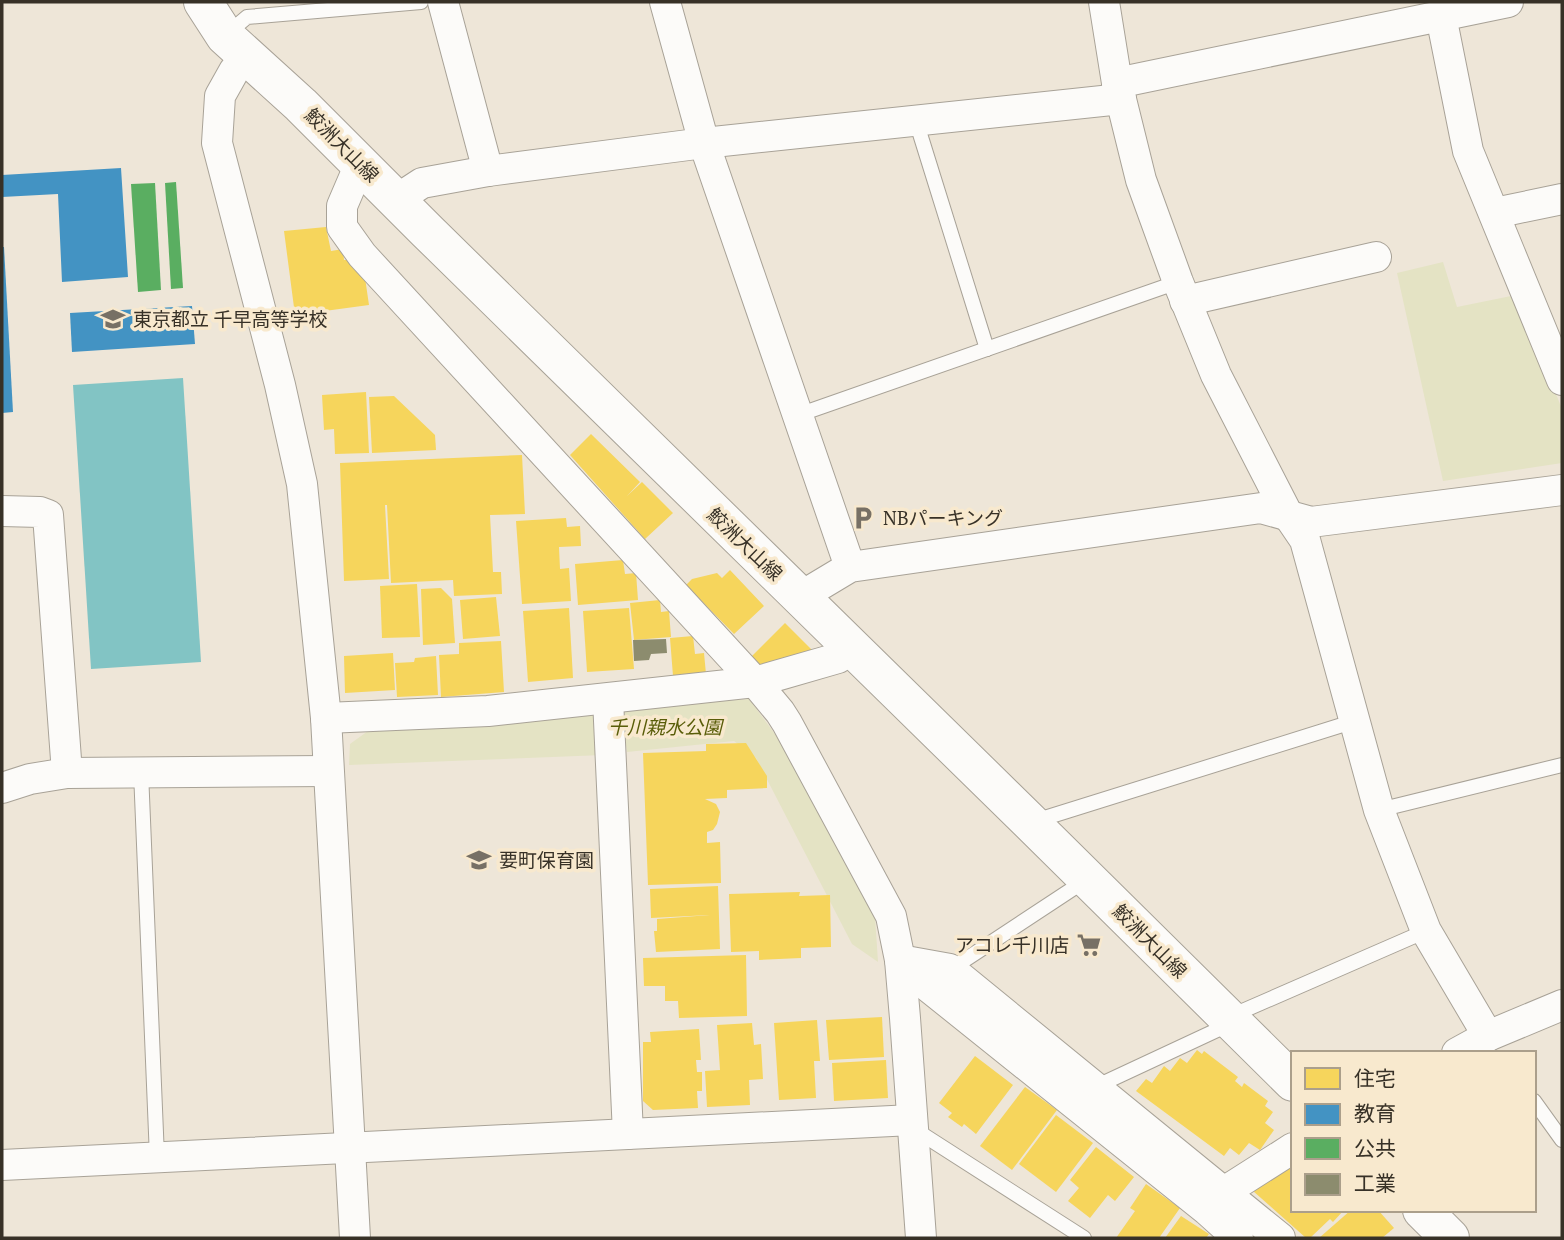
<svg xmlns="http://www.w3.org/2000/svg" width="1564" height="1240" font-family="'PT Serif','Noto Sans JP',serif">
<rect width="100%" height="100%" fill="#eee6d8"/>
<g fill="#e4e3c4">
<polygon points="1443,262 1457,307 1516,295 1562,409 1562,463 1443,481 1397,273"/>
<polygon points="749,699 803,772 875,917 878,962 852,944 756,758 734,741 627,752 621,711 628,708"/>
<polygon points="599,713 603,755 349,765 350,744 379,723"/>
</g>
<polygon fill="#82c4c4" points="183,378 201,662 91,669 73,385"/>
<g fill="#f6d55c">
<polygon points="326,227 331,251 343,249 344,260 356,260 357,272 364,271 369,305 295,315 284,231"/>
<polygon points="366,392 369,453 335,454 334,429 324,430 322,395"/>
<polygon points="394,396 435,435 436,450 372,453 369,397"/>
<polygon points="591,434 640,482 627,496 642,482 673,513 645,539 570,455"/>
<polygon points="522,455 525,514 490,515 493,572 501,572 502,594 454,596 453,580 391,583 387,505 385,505 389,579 344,581 340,463"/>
<polygon points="566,518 567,527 580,526 581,546 559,547 560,569 569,568 571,601 522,604 516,521"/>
<polygon points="623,560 625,574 636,573 638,600 578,605 575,564"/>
<polygon points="730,570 764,606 734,634 686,585 692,579 717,573 722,578"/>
<polygon points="417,584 420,637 382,638 380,586"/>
<polygon points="441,588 452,599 455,643 423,645 421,589"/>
<polygon points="496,597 500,636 463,639 460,600"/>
<polygon points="660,600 661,612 669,611 671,637 634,640 630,603"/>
<polygon points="569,608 573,678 528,682 523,611"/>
<polygon points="629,608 634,669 587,672 583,611"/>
<polygon points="785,623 815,653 760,666 752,656"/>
<polygon points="693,636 695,654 704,653 706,674 673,676 670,638"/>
<polygon points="501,641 504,692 441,697 439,655 459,654 459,643"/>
<polygon points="393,653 395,690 345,693 344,656"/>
<polygon points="436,656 438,695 397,697 395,663 414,662 415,658"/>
<polygon points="746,743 767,776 767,788 727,790 727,798 705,799 716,804 720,812 717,824 713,830 707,832 707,843 720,842 721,883 648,885 643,753 706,751 706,744"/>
<polygon points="718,886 720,949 656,952 654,931 657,931 657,919 710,915 651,918 650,889"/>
<polygon points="800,892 799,896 830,895 831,947 801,948 801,958 759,960 759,951 731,952 729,894"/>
<polygon points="746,955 747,1016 679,1018 678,1001 665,1001 665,986 644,986 643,958"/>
<polygon points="882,1017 884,1057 829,1060 826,1020"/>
<polygon points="817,1020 820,1061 814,1061 816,1098 779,1100 774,1023"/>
<polygon points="752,1023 754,1045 761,1044 763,1079 749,1080 750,1105 707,1107 705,1071 720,1070 717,1025"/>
<polygon points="699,1029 701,1060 696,1060 697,1072 702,1072 702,1091 697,1091 698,1108 653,1110 643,1101 643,1042 651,1042 650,1032"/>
<polygon points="1197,1050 1202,1054 1204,1051 1238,1077 1235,1081 1242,1087 1244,1083 1268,1101 1265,1106 1273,1112 1265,1123 1274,1130 1260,1150 1249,1143 1239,1155 1230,1148 1224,1156 1136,1091 1146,1079 1152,1083 1164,1066 1170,1071 1180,1058 1187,1063"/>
<polygon points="975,1056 1013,1085 976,1134 964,1124 962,1127 948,1117 952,1113 939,1103"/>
<polygon points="886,1060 888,1098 834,1101 832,1063"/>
<polygon points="1025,1087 1057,1110 1012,1170 980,1146"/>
<polygon points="1056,1115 1093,1143 1056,1192 1019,1164"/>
<polygon points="1096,1147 1134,1177 1115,1201 1108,1195 1090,1218 1068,1201 1079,1188 1070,1180"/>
<polygon points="1293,1162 1293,1210 1344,1210 1333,1222 1330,1219 1310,1238 1306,1238 1253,1191 1261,1182 1263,1185 1275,1172"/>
<polygon points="1146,1184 1180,1208 1159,1238 1116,1238 1135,1211 1130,1208"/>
<polygon points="1351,1210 1378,1210 1394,1228 1382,1238 1319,1238"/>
<polygon points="1181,1216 1209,1234 1206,1238 1165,1238"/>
</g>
<g fill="#4393c3">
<polygon points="121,168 128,277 62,282 58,194 2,197 2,175"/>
<polygon points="2,247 4,247 13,412 2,413"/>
<polygon points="192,306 195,344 72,352 70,313"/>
</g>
<g fill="#5aae61">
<polygon points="176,182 183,288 171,289 165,183"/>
<polygon points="155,183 161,290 138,292 131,184"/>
</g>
<polygon fill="#8c8c6e" points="666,639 667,653 651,654 649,660 634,661 633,640"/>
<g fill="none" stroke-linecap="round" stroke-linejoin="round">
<g stroke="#a8a297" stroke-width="16">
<g id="lane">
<polyline points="227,34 247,17 421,2"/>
<polyline points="916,121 987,349"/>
<polyline points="798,415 1178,282"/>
<polyline points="141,772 157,1157"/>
<polyline points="1379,810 1562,765"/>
<polyline points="1035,821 1355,721"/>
<polyline points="948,971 1086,880"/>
<polyline points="1231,1016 1426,931"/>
<polyline points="1095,1087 1230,1024"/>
<polyline points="1534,1101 1562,1140"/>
<polyline points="914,1129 1084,1238"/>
</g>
</g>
<g stroke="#a8a297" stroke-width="32">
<g id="street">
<polyline points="443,2 488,171"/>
<polyline points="665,2 704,143 850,567"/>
<polyline points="1104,2 1117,83 1141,180 1178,282 1216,375 1288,515 1305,540 1379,810 1426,931 1488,1036"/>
<polyline points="1441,16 1468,151 1562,380"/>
<polyline points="247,56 234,71 220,96 217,143 280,385 302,484 326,718 355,1238"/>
<polyline points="1117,83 1508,2"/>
<polyline points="360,164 342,206 342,227 362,255 755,682 780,712 787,723 891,916 900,960 905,1018 921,1238"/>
<polyline points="396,200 422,183 488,171 704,143 1121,99"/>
<polyline points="1495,213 1562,199"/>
<polyline points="1185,301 1376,257"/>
<polyline points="2,511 40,512 48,515 67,773"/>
<polyline points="800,597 850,567 1261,508 1311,522 1562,490"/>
<polyline points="608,699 628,1134"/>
<polyline points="326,718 488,711 755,682 838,658 852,648"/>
<polyline points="2,788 30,779 67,773 328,771"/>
<polyline points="900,960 950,969 1280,1238"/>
<polyline points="926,985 1207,1210 1238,1238"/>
<polyline points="1457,1053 1488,1036 1562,1005"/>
<polyline points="2,1165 912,1120"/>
<polyline points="1224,1192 1293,1148"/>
</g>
</g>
<g stroke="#a8a297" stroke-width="40">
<g id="secondary">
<polyline points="203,2 225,36 301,105 427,231 1030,822 1293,1082"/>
<polyline points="1422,1210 1450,1238"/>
</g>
</g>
<use href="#lane" stroke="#fcfbf9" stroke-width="14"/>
<use href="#street" stroke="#fcfbf9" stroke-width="30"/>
<use href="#secondary" stroke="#fcfbf9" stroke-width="38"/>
</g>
<defs>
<g id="school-bare" transform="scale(1.89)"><path d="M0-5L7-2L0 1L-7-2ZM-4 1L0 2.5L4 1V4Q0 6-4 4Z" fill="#777065" stroke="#f8e9ce" stroke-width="2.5" paint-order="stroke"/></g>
<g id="parking-bare" transform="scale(1.89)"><path d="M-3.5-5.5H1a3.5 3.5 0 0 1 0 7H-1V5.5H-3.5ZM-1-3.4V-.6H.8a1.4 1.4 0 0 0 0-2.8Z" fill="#777065" stroke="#f8e9ce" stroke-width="2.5" paint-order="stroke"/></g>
<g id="supermarket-bare" transform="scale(1.89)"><path d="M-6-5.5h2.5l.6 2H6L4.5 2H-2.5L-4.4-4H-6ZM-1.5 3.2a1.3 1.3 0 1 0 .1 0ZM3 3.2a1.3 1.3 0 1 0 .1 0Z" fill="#777065" stroke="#f8e9ce" stroke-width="2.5" paint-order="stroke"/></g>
</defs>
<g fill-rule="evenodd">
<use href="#school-bare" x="113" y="319"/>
<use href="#parking-bare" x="863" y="518"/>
<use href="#school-bare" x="479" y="860"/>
<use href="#supermarket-bare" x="1089" y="945"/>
</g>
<g text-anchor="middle" stroke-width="7" stroke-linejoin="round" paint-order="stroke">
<g font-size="19" fill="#373127" stroke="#f8e9ce">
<text transform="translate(342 145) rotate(45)" y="7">鮫洲大山線</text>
<text transform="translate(745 544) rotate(44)" y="7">鮫洲大山線</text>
<text transform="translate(1150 941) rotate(45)" y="7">鮫洲大山線</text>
</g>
<g font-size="19" fill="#373127" stroke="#f8e9ce" text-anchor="start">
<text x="133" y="326">東京都立 千早高等学校</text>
<text x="883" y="525">NBパーキング</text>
<text x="499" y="867">要町保育園</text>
<text x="1069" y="952" text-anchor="end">アコレ千川店</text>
</g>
<g font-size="19" font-style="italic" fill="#595d09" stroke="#f8e9ce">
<text x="665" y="734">千川親水公園</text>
</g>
</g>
<rect width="1564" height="1240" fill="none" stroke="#373127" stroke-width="7"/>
<rect x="1291" y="1051" width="245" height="161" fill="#f8e9ce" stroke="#ab9f8b" stroke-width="2"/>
<rect x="1305" y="1068" width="35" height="21" fill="#f6d55c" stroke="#ab9f8b" stroke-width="2"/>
<text x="1354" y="1086" font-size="21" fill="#373127">住宅</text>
<rect x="1305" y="1104" width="35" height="21" fill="#4393c3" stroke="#ab9f8b" stroke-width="2"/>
<text x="1354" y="1121" font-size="21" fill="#373127">教育</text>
<rect x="1305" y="1138" width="35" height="21" fill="#5aae61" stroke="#ab9f8b" stroke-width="2"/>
<text x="1354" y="1156" font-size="21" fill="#373127">公共</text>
<rect x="1305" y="1174" width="35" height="21" fill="#8c8c6e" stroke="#ab9f8b" stroke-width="2"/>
<text x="1354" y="1191" font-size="21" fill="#373127">工業</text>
</svg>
